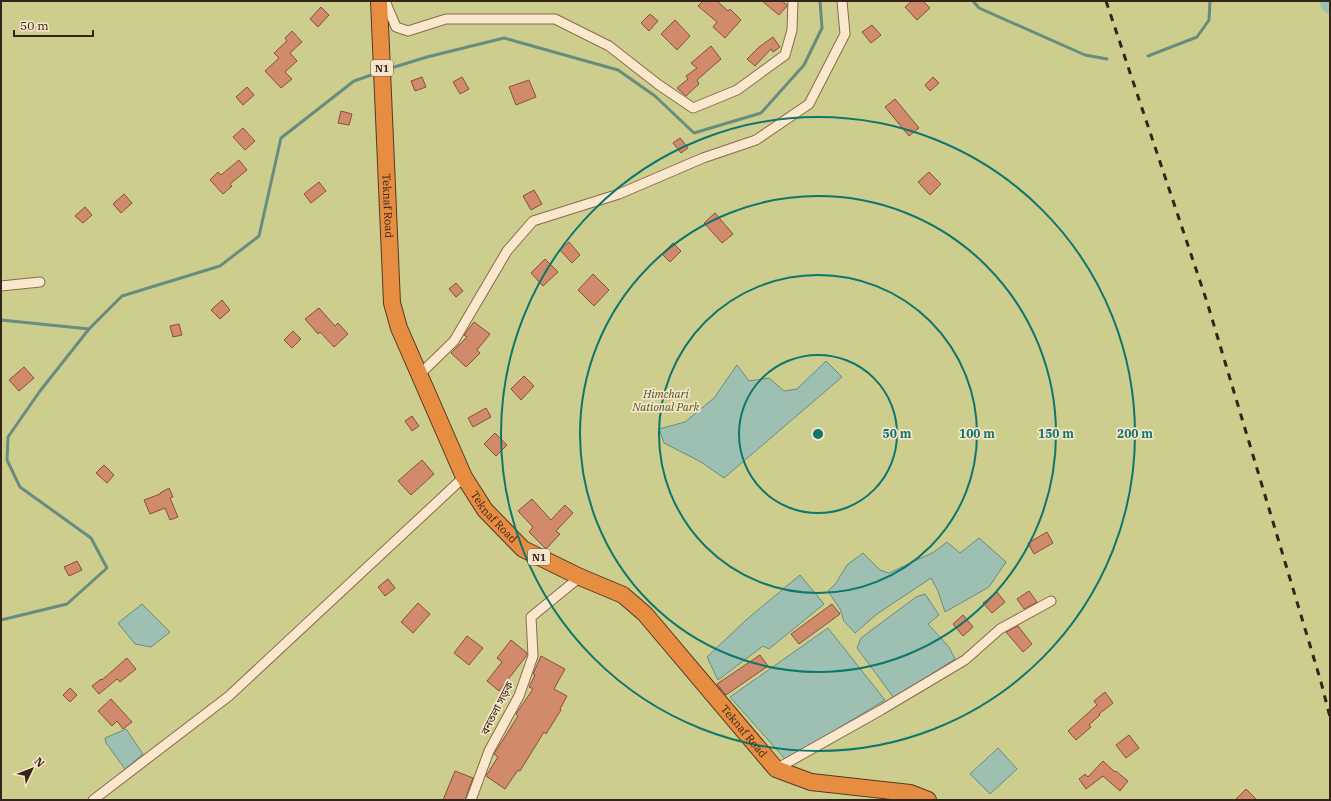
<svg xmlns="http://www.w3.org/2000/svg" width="1331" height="801" font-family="'IBM Plex Serif','Noto Sans Bengali',serif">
<rect width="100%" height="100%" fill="#f0dab9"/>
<rect fill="#cdce8d" x="1" y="1" width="1329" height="799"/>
<g fill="#9ec0b2" stroke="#668d7f">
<polygon points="826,361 842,377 724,478 701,462 664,443 659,429 685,422 714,398 737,365 749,381 769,378 784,391 797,389"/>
<polygon points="979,538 1006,562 989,587 945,612 938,591 931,578 877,614 855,633 844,621 840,609 828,591 836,583 847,565 863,553 880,570 889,573 934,552 947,542 960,553"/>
<polygon points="800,575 824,604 769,649 763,646 718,680 707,657 746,620"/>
<polygon points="925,594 939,615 928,624 949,647 955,659 894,698 857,648 861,638 916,597"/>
<polygon points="142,604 170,632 151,647 135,644 118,623"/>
<polygon points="828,628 885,700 786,760 730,697"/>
<polygon points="126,729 143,754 125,769 106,743 105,738"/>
<polygon points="998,748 1017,769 990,794 970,774"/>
</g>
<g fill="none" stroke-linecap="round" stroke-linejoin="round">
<g stroke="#668d7f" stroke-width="3">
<polyline points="973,1 979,8 1085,55 1107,59"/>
<polyline points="1148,56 1197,37 1209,20 1210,1"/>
<polyline points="388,69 427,57 504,38 618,70 655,96 694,133 761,113 804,65 822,28 820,1"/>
<polyline points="1,320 89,329"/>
<polyline points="1,620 67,604 107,568 91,538 20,487 7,460 8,437 40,391 89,329 122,296 220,266 259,236 281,138 354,81 377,73"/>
</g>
<polyline stroke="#9ec0b2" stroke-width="19" points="1329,1 1330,4"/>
</g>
<g fill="#d18b6c" stroke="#884f38">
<polygon points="703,1 717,1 728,11 730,9 741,20 725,38 713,27 717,22 698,6"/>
<polygon points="762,1 782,1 787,5 787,6 779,15"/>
<polygon points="912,1 923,1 930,8 917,20 905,7"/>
<polygon points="321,7 329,15 318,27 310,19"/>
<polygon points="650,14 658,21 649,31 641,23"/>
<polygon points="675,20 690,36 677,50 661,34"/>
<polygon points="872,25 881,35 871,43 862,32"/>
<polygon points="292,31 302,42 290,53 297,61 285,72 292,79 281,88 265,71 279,58 274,53 287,41 285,38"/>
<polygon points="773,37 780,47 773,52 771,49 755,66 747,59 759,47"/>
<polygon points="711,46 721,59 697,80 699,84 686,96 677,88 688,79 686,76 697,68 691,63"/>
<polygon points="422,77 426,87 415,91 411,81"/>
<polygon points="462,77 469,89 460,94 453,82"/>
<polygon points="933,77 939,83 930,91 925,85"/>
<polygon points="529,80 536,97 516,105 509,87"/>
<polygon points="247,87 254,95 243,105 236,97"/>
<polygon points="895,99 919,128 909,136 885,107"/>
<polygon points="341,111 352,114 349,125 338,123"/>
<polygon points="243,128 255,141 245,150 233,137"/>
<polygon points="680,138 688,148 681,153 673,143"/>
<polygon points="239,160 247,170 230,184 232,186 223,194 210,180 218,172 221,175"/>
<polygon points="929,172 941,184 930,195 918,182"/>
<polygon points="319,182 326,191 311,203 304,194"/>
<polygon points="534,190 542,204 531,210 523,196"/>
<polygon points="124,194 132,203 121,213 113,204"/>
<polygon points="85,207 92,215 83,223 75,216"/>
<polygon points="715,213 733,234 722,243 704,223"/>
<polygon points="569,242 580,255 572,263 560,250"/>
<polygon points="673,243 681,251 670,262 662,254"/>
<polygon points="545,259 558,272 543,286 531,273"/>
<polygon points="593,274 609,290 594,306 578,290"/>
<polygon points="456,283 463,291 456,297 449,289"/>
<polygon points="222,300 230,310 220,319 211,310"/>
<polygon points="319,308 335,326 338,323 348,334 334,347 320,332 318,334 305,319"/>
<polygon points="474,322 490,334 477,350 480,353 466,367 451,353 467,337 464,335"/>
<polygon points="179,324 182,335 173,337 170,326"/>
<polygon points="293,331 301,339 292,348 284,340"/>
<polygon points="24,367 34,378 19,391 9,380"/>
<polygon points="524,376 534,386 521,400 511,389"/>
<polygon points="486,408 491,417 473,427 468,418"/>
<polygon points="412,416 419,426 412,431 405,421"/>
<polygon points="495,433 507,445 496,456 484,444"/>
<polygon points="422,460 434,474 411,495 398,481"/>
<polygon points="104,465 114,475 107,483 96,473"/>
<polygon points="169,488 173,497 170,498 178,517 170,520 165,508 150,514 144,500 160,494 160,493"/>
<polygon points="532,499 551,520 565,505 573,513 556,531 560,534 546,549 529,532 533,527 518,511"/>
<polygon points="1047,532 1053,543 1034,554 1028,543"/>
<polygon points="77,561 82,570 69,576 64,567"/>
<polygon points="388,579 395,588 385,596 378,587"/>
<polygon points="1029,591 1037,602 1024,609 1017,599"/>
<polygon points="997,592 1005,602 992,613 983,603"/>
<polygon points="418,603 430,614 413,633 401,622"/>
<polygon points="832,604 840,614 799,644 791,634"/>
<polygon points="963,615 973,627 963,636 953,624"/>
<polygon points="1018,626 1032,644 1023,652 1006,632"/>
<polygon points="467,636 483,648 469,665 454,653"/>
<polygon points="511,640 527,653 527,655 499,691 487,681 502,662 497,658"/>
<polygon points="760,655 768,666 726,695 717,684"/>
<polygon points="541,656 565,669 554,689 567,696 560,709 561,710 546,734 544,732 520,771 518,770 505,789 486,776 498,757 494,754 518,716 516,714 533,689 529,687 535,675 533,674"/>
<polygon points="127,658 136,669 120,682 117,679 99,694 92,686 101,679 102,680"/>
<polygon points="70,688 77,695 70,702 63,695"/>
<polygon points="1105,692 1113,703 1099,714 1100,715 1089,725 1091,727 1076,740 1068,731 1097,705 1094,701"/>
<polygon points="111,699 132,722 123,729 117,721 112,726 98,711"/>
<polygon points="1129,735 1139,748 1126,758 1116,745"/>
<polygon points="1103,761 1115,772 1116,771 1128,781 1120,791 1103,776 1086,789 1079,779 1085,774 1088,777"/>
<polygon points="455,771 473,778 465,800 443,800"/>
<polygon points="1246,789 1257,800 1235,800"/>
</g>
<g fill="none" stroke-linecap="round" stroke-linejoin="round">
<g stroke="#876953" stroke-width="11">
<g id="street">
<polyline points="385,1 396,27 408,31 446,19 555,19 609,46 659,85 693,108 737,90 785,55 792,30 793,1"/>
<polyline points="1,286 40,282"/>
<polyline points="419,375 454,341 507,251 533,221 619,194 703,158 756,140 809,104 845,34 842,1"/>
<polyline points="776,769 881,710 965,660 1000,629 1051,601"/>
<polyline points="93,800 229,696 464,477"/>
<polyline points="471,800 489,751 519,696 533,656 531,617 580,577"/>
</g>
</g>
<g stroke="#543828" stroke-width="18">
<g id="highway">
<path id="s1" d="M379,1L392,303L399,328L464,477L485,510L523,549L580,577L623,595L645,614L776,769L811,782L910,793L928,800"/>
</g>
</g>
<use href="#street" stroke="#fbe8cc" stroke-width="9"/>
<use href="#highway" stroke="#e78d42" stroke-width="16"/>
<polyline stroke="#352419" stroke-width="3" stroke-dasharray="7 7" stroke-linecap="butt" points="1106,1 1207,302 1321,682 1330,717"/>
</g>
<g fill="none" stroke="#0f766e" stroke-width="2">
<circle cx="818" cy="434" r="79"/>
<circle cx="818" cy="434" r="159"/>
<circle cx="818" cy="434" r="238"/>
<circle cx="818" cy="434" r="317"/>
</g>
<g text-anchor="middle" stroke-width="3.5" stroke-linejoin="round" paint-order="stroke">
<g fill="#f7e5c9" stroke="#6f5e4e" stroke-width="1">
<rect x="371" y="60" width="22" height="16" rx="3"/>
<rect x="528" y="549" width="22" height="16" rx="3"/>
</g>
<g font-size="10" font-weight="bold" fill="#352419">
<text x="382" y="72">N1</text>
<text x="539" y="561">N1</text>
</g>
<g font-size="11" fill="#352419" stroke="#f7e5c9">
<text dy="4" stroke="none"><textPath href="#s1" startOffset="205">Teknaf Road</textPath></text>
<text dy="4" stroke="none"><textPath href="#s1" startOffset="541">Teknaf Road</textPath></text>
<text transform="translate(497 708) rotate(-63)" y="4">বনতলা সড়ক</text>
<text dy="4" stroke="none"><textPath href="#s1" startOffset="877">Teknaf Road</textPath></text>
</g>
<g font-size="11" font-style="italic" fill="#4b531f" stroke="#f7e5c9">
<text x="666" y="398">Himchari<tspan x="666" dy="13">National Park</tspan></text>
</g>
</g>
<circle cx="818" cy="434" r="6" fill="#0f766e" stroke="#f7e5c9" stroke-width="2"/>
<g font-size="12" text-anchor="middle" font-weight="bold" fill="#0f766e" stroke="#f7e5c9" stroke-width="3.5" stroke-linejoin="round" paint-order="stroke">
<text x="897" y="438">50 m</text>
<text x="977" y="438">100 m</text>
<text x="1056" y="438">150 m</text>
<text x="1135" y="438">200 m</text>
</g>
<rect width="1331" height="801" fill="none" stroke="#352419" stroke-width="4"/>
<g transform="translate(32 769) rotate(47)" stroke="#f7e5c9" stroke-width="3" paint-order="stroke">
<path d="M0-3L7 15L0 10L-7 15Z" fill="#352419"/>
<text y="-6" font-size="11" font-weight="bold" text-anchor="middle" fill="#352419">N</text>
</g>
<path d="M14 30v6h79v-6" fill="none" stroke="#352419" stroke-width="2"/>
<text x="20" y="30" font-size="12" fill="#352419" stroke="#f7e5c9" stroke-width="3" paint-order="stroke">50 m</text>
</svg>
